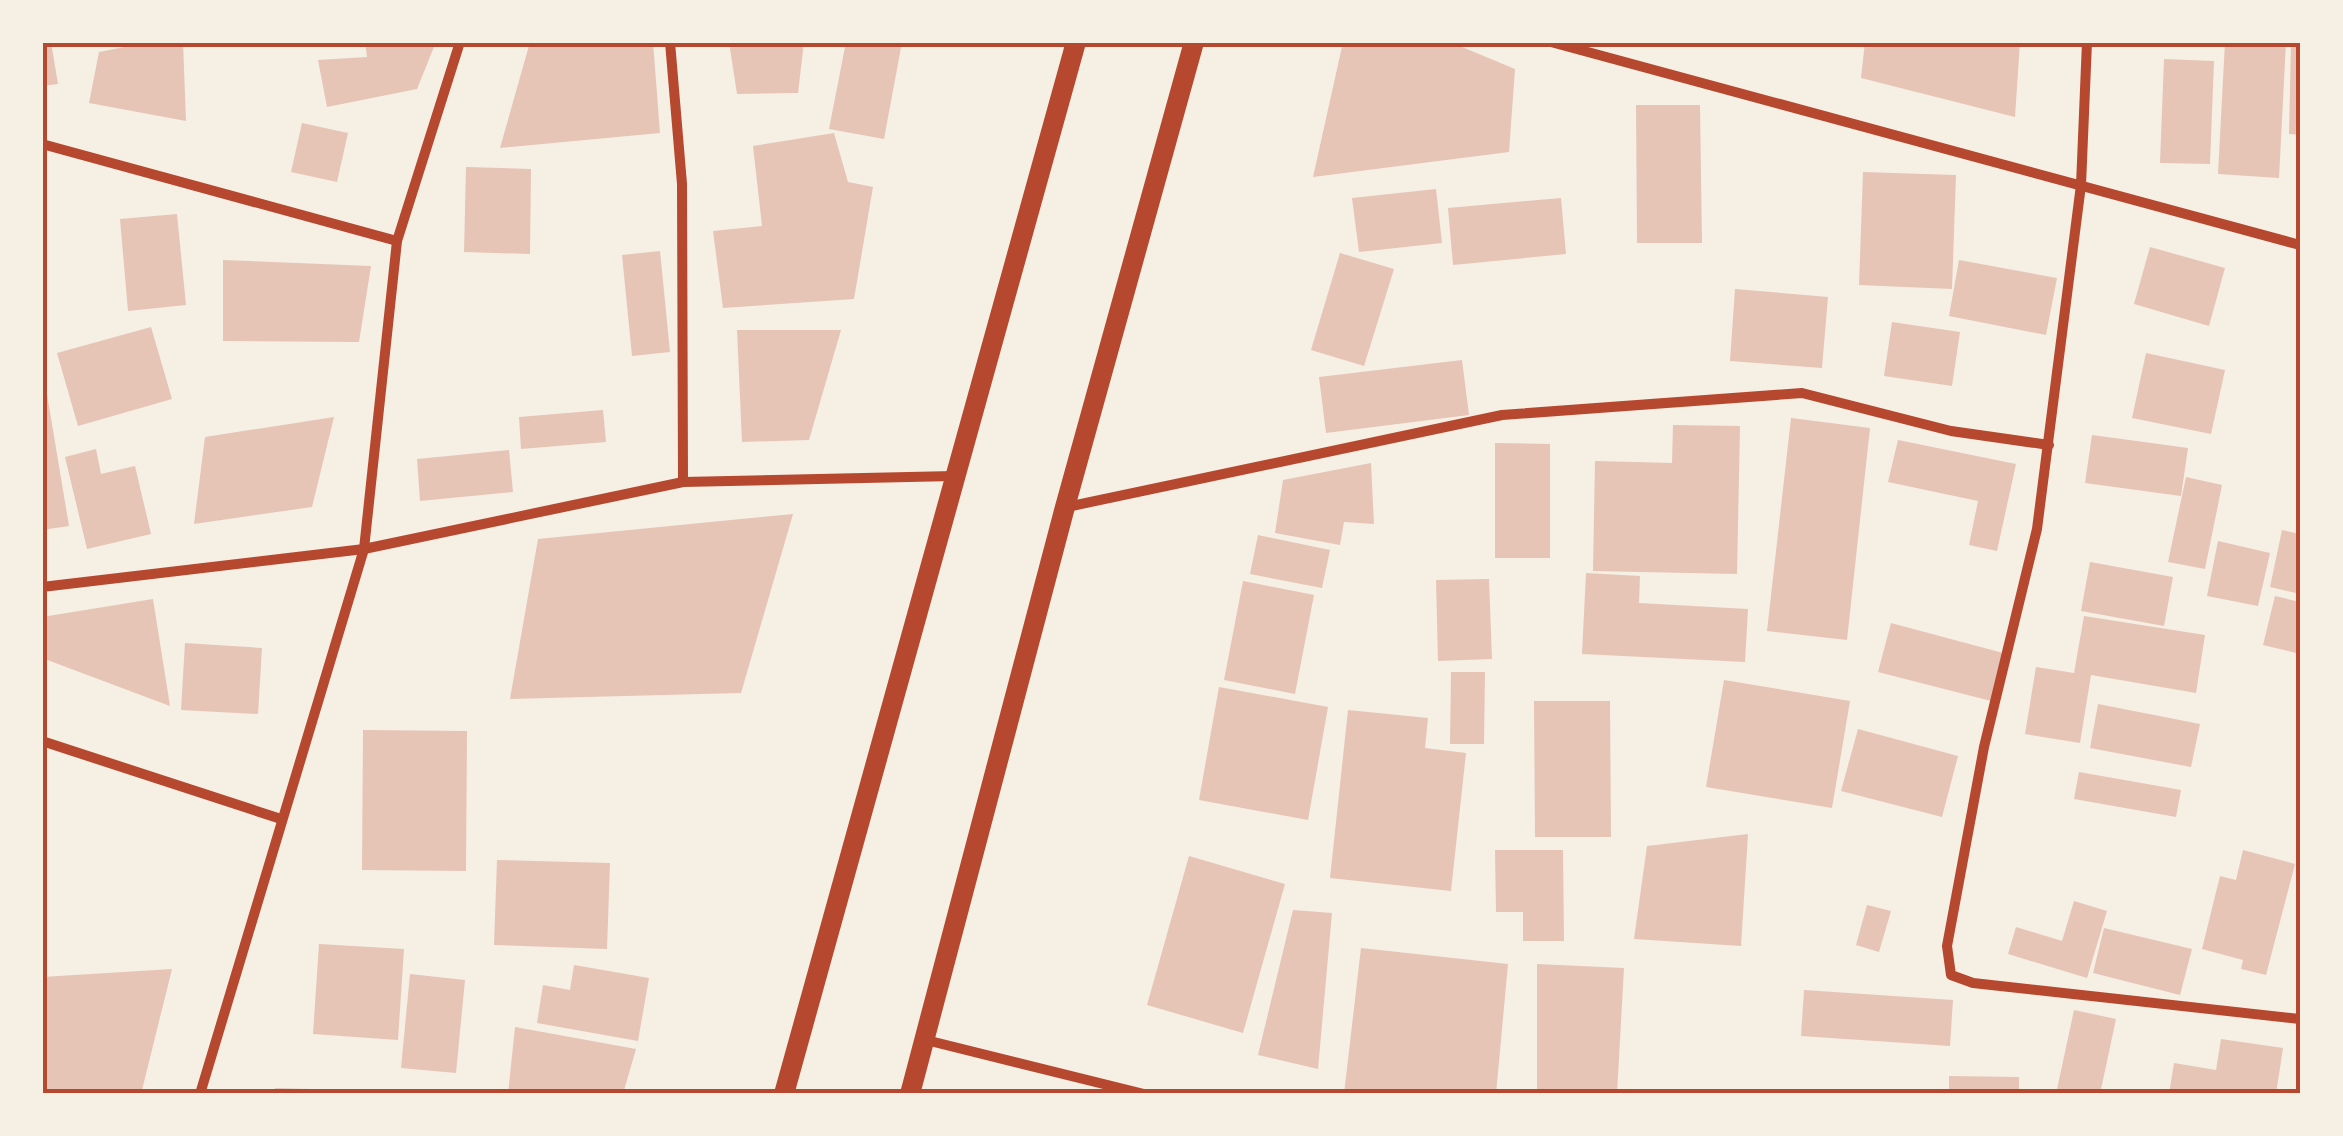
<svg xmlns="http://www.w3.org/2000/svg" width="2343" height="1136" font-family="Rubik,sans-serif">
<rect width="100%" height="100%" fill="#f6efe4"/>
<g fill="#e6c5b7">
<polygon points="42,42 51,42 58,84 42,86"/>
<polygon points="150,42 183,42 186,121 89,103 99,52"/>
<polygon points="365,42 436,42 417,89 327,107 318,60 367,57"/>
<polygon points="530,42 653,42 660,133 500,148"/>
<polygon points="729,42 804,42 798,93 737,94"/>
<polygon points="846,42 902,42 884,139 829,129"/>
<polygon points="1343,42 1450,42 1515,69 1509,152 1313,177"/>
<polygon points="1865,42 2020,42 2015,117 1861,78"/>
<polygon points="2225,42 2286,42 2279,178 2218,174"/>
<polygon points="2291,42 2300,42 2300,135 2289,134"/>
<polygon points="2164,59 2214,61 2210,164 2160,163"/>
<polygon points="1636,105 1700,105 1702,243 1637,243"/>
<polygon points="302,123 348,133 337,182 291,172"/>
<polygon points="834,133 848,182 873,187 854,299 723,308 713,231 762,226 753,146"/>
<polygon points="466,167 531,169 530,254 464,252"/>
<polygon points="1863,172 1956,175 1952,289 1859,285"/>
<polygon points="1436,189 1442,243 1359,252 1352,198"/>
<polygon points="1561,198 1566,254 1453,265 1448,208"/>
<polygon points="177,214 186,305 128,311 120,219"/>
<polygon points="2150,247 2225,268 2209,326 2134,304"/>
<polygon points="660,251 670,352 632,356 622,255"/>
<polygon points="1340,253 1394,269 1364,366 1311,350"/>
<polygon points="223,260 371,266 359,342 223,341"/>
<polygon points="1959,260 2057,278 2046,335 1949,316"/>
<polygon points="1735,289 1828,297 1822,368 1730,361"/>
<polygon points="1892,322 1960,332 1952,386 1884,376"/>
<polygon points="151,327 172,399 78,426 57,353"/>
<polygon points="737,330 841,330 809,440 742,442"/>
<polygon points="2146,353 2225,370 2211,434 2132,418"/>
<polygon points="1462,360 1469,415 1326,433 1319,377"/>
<polygon points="42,364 69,526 42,530"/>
<polygon points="603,410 606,442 521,449 519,417"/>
<polygon points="334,417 312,507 194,524 205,437"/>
<polygon points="1791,418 1870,428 1847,640 1767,631"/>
<polygon points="1673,425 1740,426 1737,574 1593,571 1595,461 1672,463"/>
<polygon points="2092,435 2188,448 2181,496 2085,483"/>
<polygon points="1898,440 2016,464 1997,551 1969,545 1978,501 1888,482"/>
<polygon points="1495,443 1550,444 1550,558 1495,558"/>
<polygon points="96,449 101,474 135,466 151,534 87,549 65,457"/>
<polygon points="509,450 513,492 420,501 417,459"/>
<polygon points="1371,463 1374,524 1344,522 1340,545 1275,533 1283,480"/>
<polygon points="2186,477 2222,485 2205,569 2168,562"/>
<polygon points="793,514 741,693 510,699 538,539"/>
<polygon points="2282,530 2300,534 2300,594 2270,587"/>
<polygon points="1258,535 1330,550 1322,588 1250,574"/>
<polygon points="2218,541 2270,553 2258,606 2207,596"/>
<polygon points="2090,562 2173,577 2164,626 2081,611"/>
<polygon points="1586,573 1640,576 1639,603 1748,609 1745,662 1582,654"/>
<polygon points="1489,579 1492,659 1438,661 1436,580"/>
<polygon points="1243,581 1314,595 1295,694 1224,680"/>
<polygon points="2275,596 2300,602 2300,654 2263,645"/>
<polygon points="153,599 170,706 42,658 42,617"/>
<polygon points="2084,616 2205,635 2196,693 2091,675 2080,743 2025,734 2036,667 2074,673"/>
<polygon points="1891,623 2003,653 1991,701 1878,672"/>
<polygon points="185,643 262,648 258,714 181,710"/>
<polygon points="1451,672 1485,672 1484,744 1450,744"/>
<polygon points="1724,680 1850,701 1832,808 1706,787"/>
<polygon points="1219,687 1328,707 1308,820 1199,800"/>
<polygon points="1534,701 1610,701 1611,837 1535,837"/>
<polygon points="2098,704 2200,724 2191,767 2090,748"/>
<polygon points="1348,710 1428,718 1425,748 1466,753 1451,891 1330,878"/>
<polygon points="1858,729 1958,756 1942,817 1841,791"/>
<polygon points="363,730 467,731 466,871 362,870"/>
<polygon points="2079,772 2181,790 2176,817 2074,799"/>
<polygon points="1748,834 1741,946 1634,939 1647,846"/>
<polygon points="1495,850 1563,850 1564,941 1523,941 1523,912 1496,912"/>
<polygon points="2243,850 2295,864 2266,975 2241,969 2243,960 2202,949 2220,876 2236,880"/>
<polygon points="1189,856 1285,884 1243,1033 1147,1005"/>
<polygon points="497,860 610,863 607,949 494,945"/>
<polygon points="2074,901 2107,911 2087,978 2008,954 2016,927 2062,941"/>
<polygon points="1867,905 1891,911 1879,952 1856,945"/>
<polygon points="1293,910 1332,913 1318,1069 1258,1055"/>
<polygon points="2104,928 2192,949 2180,995 2093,973"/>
<polygon points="319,944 404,949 398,1040 313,1034"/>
<polygon points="1361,948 1508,964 1496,1094 1344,1094"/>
<polygon points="1537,964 1624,968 1617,1094 1537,1094"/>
<polygon points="574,965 649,978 638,1041 537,1023 543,985 570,990"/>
<polygon points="172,969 141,1094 42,1094 42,977"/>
<polygon points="410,974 465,980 456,1073 401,1068"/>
<polygon points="1804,990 1953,1000 1950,1046 1801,1036"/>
<polygon points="2074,1010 2116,1019 2100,1094 2056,1094"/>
<polygon points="515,1027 636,1049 623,1094 508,1094"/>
<polygon points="2221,1039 2283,1048 2276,1094 2169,1094 2174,1063 2216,1070"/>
<polygon points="1949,1076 2019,1077 2019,1094 1949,1094"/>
<polygon points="275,1088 346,1090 346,1094 275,1094"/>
</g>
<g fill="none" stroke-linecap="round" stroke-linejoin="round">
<g stroke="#b5482f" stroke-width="10">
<polyline points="670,42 682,184 683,482"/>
<polyline points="1551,42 2300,245"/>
<polyline points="2087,42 2081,185 2037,529 1984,747 1947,946 1951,975 1973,983 2300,1019"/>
<polyline points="42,144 397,241"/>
<polyline points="1067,507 1502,415 1802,393 1951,431 2049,445"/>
<polyline points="42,587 364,549 683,482 954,476"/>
<polyline points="42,741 281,819"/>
<polyline points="926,1040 1144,1094"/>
<polyline points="200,1094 364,549 397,241 460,42"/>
</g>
<g stroke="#b5482f" stroke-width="20">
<polyline points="784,1094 1076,42"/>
<polyline points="910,1094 1065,507 1194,42"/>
</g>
</g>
<rect width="2343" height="1136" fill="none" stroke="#f6efe4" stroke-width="90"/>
<rect x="45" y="45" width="2253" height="1046" fill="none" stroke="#b5482f" stroke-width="4"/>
</svg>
